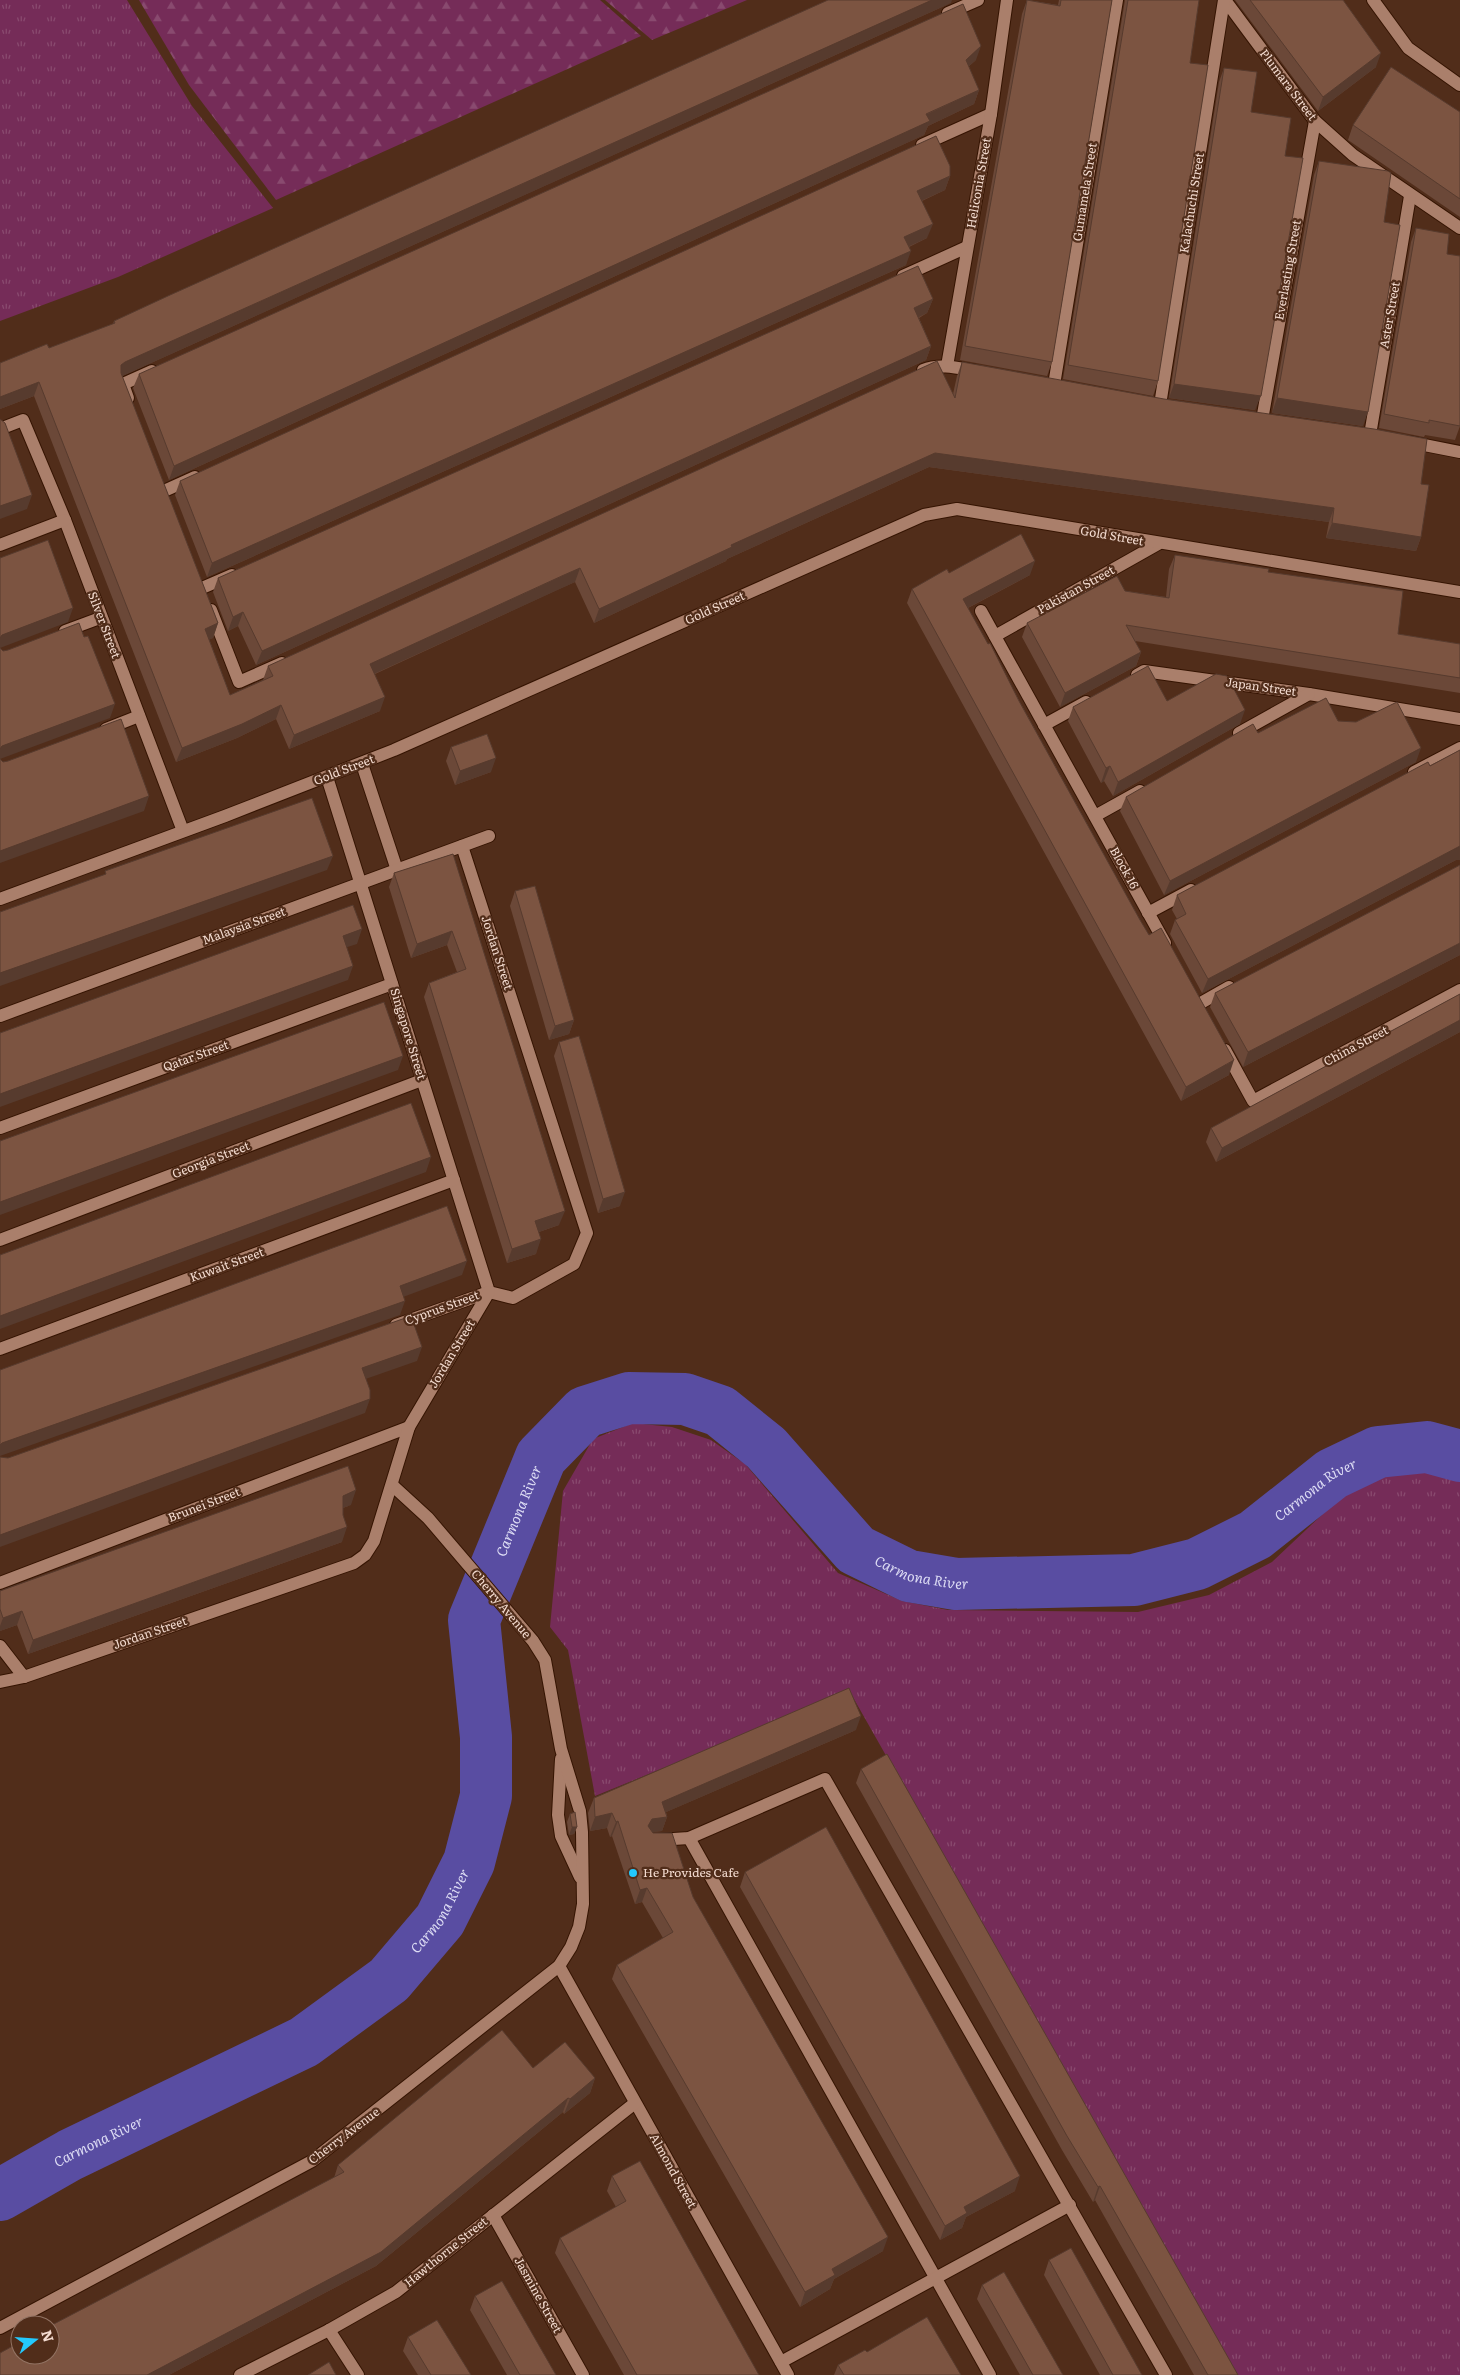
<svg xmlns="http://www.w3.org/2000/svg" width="1460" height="2375" font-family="Literata,serif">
<defs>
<pattern id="grass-tufts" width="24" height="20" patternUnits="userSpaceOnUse" patternTransform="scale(1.25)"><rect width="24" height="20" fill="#752c58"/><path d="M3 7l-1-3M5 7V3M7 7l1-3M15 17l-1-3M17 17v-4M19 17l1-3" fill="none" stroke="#894a6f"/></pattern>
<pattern id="forest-firs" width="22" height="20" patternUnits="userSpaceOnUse" patternTransform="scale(1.25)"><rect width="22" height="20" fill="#752c58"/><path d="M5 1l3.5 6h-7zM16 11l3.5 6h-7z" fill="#894a6f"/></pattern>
</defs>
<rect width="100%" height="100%" fill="#512d1a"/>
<g fill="url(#grass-tufts)">
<polygon points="0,0 127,0 192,106 273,208 118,277 0,321"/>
<polygon points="633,1423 672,1427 711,1440 745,1464 838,1573 902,1601 948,1610 1138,1612 1209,1595 1272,1562 1345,1493 1381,1475 1420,1467 1454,1475 1460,1481 1460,2375 1237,2375 850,1692 595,1796 568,1650 550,1627 563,1491 593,1439"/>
</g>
<g fill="url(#forest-firs)">
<polygon points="139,0 600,0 641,36 276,200 189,85"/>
<polygon points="605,0 747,0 652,40"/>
</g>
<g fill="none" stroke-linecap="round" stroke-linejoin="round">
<path stroke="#594da2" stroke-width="52" id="s1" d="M0,2195L70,2155L304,2042L389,1980L440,1920L469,1862L486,1796V1737L474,1620L541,1457L585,1412L629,1398L685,1399L720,1411L766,1448L856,1550L909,1576L956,1584L1134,1580L1197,1564L1255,1535L1332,1474L1378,1452L1427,1447L1460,1456"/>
<g stroke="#351402" stroke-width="14">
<g id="minor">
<polyline points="1225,0 1315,121 1353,155 1460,228"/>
<polyline points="1373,0 1408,48 1460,85"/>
<polyline points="948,13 978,0"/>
<polyline points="922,145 991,114"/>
<polyline points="903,276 967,247"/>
<polyline points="947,366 991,114 1007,0"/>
<path d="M923,370C940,363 958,368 975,371"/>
<polyline points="1054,385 1117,0"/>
<polyline points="128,398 123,384 152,371"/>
<polyline points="1160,405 1224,0"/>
<polyline points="1262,420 1315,121"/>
<polyline points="0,429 23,420 65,520 183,831"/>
<polyline points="1370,435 1410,196"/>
<polyline points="1409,442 1460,452"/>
<polyline points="164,491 195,477"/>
<polyline points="0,545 65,520"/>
<polyline points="202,588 232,575"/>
<polyline points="211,610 239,682 282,663"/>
<polyline points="981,611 1165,943"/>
<polyline points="65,631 100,618"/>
<polyline points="995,636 1158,544"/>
<polyline points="1137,675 1144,671 1309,694 1460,719"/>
<polyline points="1044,725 1086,702"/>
<polyline points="106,729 139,716"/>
<polyline points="1239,733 1309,694"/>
<polyline points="362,764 397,870"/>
<polyline points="1414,772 1460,748"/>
<polyline points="327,777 489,1292"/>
<polyline points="1095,816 1140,791"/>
<polyline points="462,846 587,1233 574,1264 513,1298 489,1292"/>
<polyline points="0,899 225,816 394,750 924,515 957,509 1460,592"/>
<polyline points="1148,913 1191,890"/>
<polyline points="1199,1004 1229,987"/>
<polyline points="0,1016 489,836"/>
<polyline points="1225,1050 1253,1101 1460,990"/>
<polyline points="0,1128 392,984"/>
<polyline points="0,1240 422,1080"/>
<polyline points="396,1325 489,1292"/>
<polyline points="0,1349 454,1180"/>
<polyline points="0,1583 409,1427"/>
<polyline points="0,1646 24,1677"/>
<polyline points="0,1682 24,1677 354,1563 365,1555 374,1541 409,1427 489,1292"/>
<polyline points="561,1759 558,1815 561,1836 580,1877"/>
<polyline points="689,1838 990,2375"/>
<polyline points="658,1840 689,1838 825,1779 1166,2375"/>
<polyline points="559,1966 788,2375"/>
<polyline points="493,2215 583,2375"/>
<polyline points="0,2328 312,2161 559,1966 571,1947 579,1927 583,1904 582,1832 580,1811 561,1749 545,1660 533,1641 428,1518 392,1485"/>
<polyline points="329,2330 358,2375"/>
<polyline points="781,2362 1070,2205"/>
<polyline points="240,2375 329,2330 396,2292 635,2103"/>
</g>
</g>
<use href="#minor" stroke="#aa7f6b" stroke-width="12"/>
</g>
<g fill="#6b4838">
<polygon points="1027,0 1058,5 1059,0 1112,0 1052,362 1047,376 960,360 1022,14"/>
<polygon points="1125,0 1199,0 1190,63 1158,381 1153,396 1063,379"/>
<polygon points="1235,0 1343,0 1376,67 1318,111"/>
<polygon points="951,3 122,376 218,623 213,638 209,639 230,695 263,680 268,666 953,394 957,376 962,362 1421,484 1421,537 1416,551 1326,538 1329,522 929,467 727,559 726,561 594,623 575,582 559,589 375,674 380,711 289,749 276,719 237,738 176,762 34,396 0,409 0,363 49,348 113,324 114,321"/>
<polygon points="976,60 968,67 979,90 974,104 928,126 924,135 169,480 133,388 139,374"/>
<polygon points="1224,68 1251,112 1285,156 1255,410 1169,398 1219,82"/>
<polygon points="1460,112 1460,217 1348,140 1353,125"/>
<polygon points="1319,161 1384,222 1363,426 1272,413 1314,175"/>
<polygon points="950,176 945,190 922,201 927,238 909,247 906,265 207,577 175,495 180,481"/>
<polygon points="1416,228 1447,254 1460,426 1455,440 1425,435 1424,437 1379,428 1411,242"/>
<polygon points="933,299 927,313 919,318 931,346 926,360 256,665 238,626 228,631 213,592 218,578"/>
<polygon points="1175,555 1268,572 1398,634 1460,644 1460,693 1135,641 1141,652 1136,666 1060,707 1022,637 1027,623 1125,591 1166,597 1169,569"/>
<polygon points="949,573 1030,575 968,608 1140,920 1229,1075 1181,1101 907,603 912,589"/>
<polygon points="1167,701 1240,724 1113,796 1104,781 1101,783 1068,721 1073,707"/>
<polygon points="1338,721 1416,762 1164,895 1120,811 1126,797 1258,733"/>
<polygon points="451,747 491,772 455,785 446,761"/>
<polygon points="1460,750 1460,860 1456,860 1202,993 1170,934 1175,920 1177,919 1172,910 1177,895"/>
<polygon points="453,854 559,1225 539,1232 536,1254 507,1263 424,997 429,983 457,972 447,945 411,958 389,887 394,873"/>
<polygon points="1460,865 1460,955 1243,1067 1210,1007 1215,993"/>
<polygon points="515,891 574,1020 569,1034 549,1040 510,906"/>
<polygon points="1460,994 1460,1032 1216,1162 1206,1142 1211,1128"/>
<polygon points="559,1042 620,1206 598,1213 554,1056"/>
<polygon points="351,1505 343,1508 342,1542 28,1654 17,1625 0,1631 0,1591"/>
<polygon points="856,1730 666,1812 667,1817 662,1831 652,1832 693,1897 883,2251 834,2279 830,2289 800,2307 612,1979 617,1965 663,1938 642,1902 635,1904 612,1836 610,1837 607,1828 590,1831 588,1813 594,1798"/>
<polygon points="861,1769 1238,2375 1194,2375 1095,2200 1093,2202 1062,2150 856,1783"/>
<polygon points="570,1814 577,1827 574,1834 569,1835 567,1822"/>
<polygon points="745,1872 1015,2191 966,2217 962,2228 940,2240 740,1887"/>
<polygon points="533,2068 595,2078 590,2093 564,2114 563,2112 376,2266 169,2375 0,2375 334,2178 338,2165"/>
<polygon points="612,2176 759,2375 624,2375 555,2253 560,2238 616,2207 607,2191"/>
<polygon points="1049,2260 1142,2375 1100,2375 1044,2275"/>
<polygon points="982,2285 1063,2375 1020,2375 977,2299"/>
<polygon points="475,2296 556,2375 507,2375 470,2310"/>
<polygon points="408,2337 471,2375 418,2375 403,2351"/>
<polygon points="867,2352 961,2375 834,2375 838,2365"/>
</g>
<g fill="#573b2e">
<polygon points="932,0 952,0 951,3 120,377 121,365 125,362"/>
<polygon points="981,46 976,60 960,74 966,60"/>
<polygon points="1381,53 1376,67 1318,111 1323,97"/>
<polygon points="979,90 974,104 928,126 924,135 169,480 174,466"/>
<polygon points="950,176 945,190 912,205 917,191"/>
<polygon points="933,224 927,238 899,251 904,237"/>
<polygon points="911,251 906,265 207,577 212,563"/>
<polygon points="933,299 927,313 909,322 914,308"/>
<polygon points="931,346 926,360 256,665 262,651"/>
<polygon points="39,382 34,396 0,409 0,397"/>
<polygon points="1174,384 1261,396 1255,410 1169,398"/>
<polygon points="1277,398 1368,412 1363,426 1272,413"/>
<polygon points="935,453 1334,508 1329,522 929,467 727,559 726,561 594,623 599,609 731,545"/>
<polygon points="32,495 27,509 0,519 0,506"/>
<polygon points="1332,523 1421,537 1416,551 1326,538"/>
<polygon points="1035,561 1030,575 958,613 963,599"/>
<polygon points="580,568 575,582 365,678 370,664"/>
<polygon points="73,608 68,622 0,648 0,638 2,635"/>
<polygon points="243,612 238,626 228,631 233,617"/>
<polygon points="218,623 213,638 200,644 205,629"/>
<polygon points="1141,652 1136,666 1060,707 1065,693"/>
<polygon points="385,697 380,711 289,749 294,735"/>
<polygon points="115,704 110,718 0,759 0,749 2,746"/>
<polygon points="281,705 276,719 237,738 176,762 182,748"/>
<polygon points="1245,710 1240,724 1113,796 1118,782"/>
<polygon points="1421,748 1416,762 1164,895 1170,881"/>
<polygon points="496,758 491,772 455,785 460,771"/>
<polygon points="1110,766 1104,781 1101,783 1106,768"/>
<polygon points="149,796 144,811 0,863 0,851"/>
<polygon points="1460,846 1460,860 1456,860 1202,993 1208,979"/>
<polygon points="333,856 327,870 0,986 0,973"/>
<polygon points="362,929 357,944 338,950 343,936"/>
<polygon points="452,931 447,945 411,958 417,944"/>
<polygon points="1460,943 1460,955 1243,1067 1248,1052"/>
<polygon points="353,966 348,980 0,1107 0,1094"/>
<polygon points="574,1020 569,1034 549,1040 555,1026"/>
<polygon points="1460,1020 1460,1032 1216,1162 1222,1148"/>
<polygon points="403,1056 398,1070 0,1215 0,1202"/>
<polygon points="1234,1060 1229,1075 1181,1101 1186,1087"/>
<polygon points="431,1157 426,1172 0,1329 0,1316"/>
<polygon points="625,1192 620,1206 598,1213 603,1199"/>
<polygon points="565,1211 559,1225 530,1235 535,1221"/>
<polygon points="541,1239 536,1254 507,1263 512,1249"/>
<polygon points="467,1261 462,1275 395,1300 400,1286"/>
<polygon points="405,1301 400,1315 0,1456 0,1445 2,1443"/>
<polygon points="422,1347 417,1361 357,1382 362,1368"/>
<polygon points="370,1399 365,1413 0,1547 0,1535"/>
<polygon points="356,1490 351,1505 337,1510 343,1496"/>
<polygon points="347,1527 342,1542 28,1654 33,1640"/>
<polygon points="22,1611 17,1625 0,1631 0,1626 3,1618"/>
<polygon points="861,1716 856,1730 657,1816 662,1802"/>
<polygon points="612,1813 607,1828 590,1831 595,1817"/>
<polygon points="667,1817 662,1831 647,1833 648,1826 652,1819"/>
<polygon points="618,1821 612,1836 610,1837 616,1822"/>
<polygon points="572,1827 577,1827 574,1834 569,1835"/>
<polygon points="647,1888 642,1902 635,1904 640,1890"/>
<polygon points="595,2078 590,2093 564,2114 570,2099"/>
<polygon points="568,2098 563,2112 376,2266 169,2375 147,2375"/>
<polygon points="1020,2176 1015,2191 966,2217 962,2228 940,2240 945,2226 964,2207"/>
<polygon points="1100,2186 1095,2200 1093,2202 1098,2187"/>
<polygon points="888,2237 883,2251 834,2279 830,2289 800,2307 805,2292 832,2269"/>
</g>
<g fill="#7c5441" stroke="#573b2e">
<polygon points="828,0 932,0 125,362 121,365 121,373 218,623 205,629 230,695 273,676 268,666 937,361 955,398 962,362 1164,399 1374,429 1427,439 1421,484 1429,485 1421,537 1332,523 1334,508 935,453 731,545 732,547 599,609 580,568 564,575 370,664 385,697 294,735 281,705 242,724 182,748 39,382 0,397 0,363 47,344 49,348 115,323 114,321 170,295"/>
<polygon points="1027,0 1060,6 1061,0 1112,0 1052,362 965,346"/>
<polygon points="1128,0 1199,0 1190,63 1208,65 1158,381 1068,365"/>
<polygon points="1250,0 1343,0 1381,53 1323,97"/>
<polygon points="963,4 981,46 966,60 979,90 926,114 930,121 174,466 139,374"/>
<polygon points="1391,67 1460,112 1460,199 1353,125"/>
<polygon points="1224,68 1257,72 1251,112 1291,118 1285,156 1303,158 1261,396 1174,384"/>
<polygon points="936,136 950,166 950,176 917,191 933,224 904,237 911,251 212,563 180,481"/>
<polygon points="1319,161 1388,171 1391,173 1384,222 1400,225 1368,412 1277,398"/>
<polygon points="1416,228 1449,234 1447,254 1460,256 1460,426 1429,420 1429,423 1384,414"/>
<polygon points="918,266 933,299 914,308 931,346 262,651 243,612 233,617 218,578"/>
<polygon points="0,419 5,423 32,495 0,506"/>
<polygon points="1021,534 1035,561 963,599 988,644 990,643 1019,701 1140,920 1149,935 1161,928 1234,1060 1186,1087 912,589 947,569 949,573"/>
<polygon points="48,540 73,608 2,635 0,638 0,558"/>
<polygon points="1175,555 1269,569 1268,572 1403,591 1398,634 1460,644 1460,678 1126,625 1141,652 1065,693 1027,623 1117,576 1125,591 1169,598"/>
<polygon points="79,623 84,637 88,636 115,704 2,746 0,749 0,648 3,651 8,650"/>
<polygon points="1148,666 1167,701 1216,674 1227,676 1245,710 1118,782 1110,766 1106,768 1073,707"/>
<polygon points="1326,698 1338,721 1356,722 1397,702 1421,748 1170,881 1126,797 1253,724 1258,733"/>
<polygon points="121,719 149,796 0,851 0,759 3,762 8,761"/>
<polygon points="487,734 496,758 460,771 451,747"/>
<polygon points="1460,750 1460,846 1208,979 1175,920 1186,914 1177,895 1428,762 1430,766"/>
<polygon points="312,798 333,856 0,973 0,912 106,874 105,871"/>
<polygon points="453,854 565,1211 535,1221 541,1239 512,1249 429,983 466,969 452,931 417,944 394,873"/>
<polygon points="1460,865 1460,943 1248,1052 1215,993"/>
<polygon points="535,886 574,1020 555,1026 515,891"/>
<polygon points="353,905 362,929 343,936 353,966 0,1094 0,1033"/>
<polygon points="1460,994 1460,1020 1222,1148 1211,1128"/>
<polygon points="384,1002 403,1056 0,1202 0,1141"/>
<polygon points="579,1036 625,1192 603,1199 559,1042"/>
<polygon points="411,1103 431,1157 0,1316 0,1255"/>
<polygon points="447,1206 467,1261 400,1286 405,1301 2,1443 0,1445 0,1370"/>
<polygon points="411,1316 422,1347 362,1368 370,1390 370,1399 0,1535 0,1457 8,1458"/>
<polygon points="348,1466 356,1490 343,1496 343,1515 347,1527 33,1640 22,1611 3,1618 0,1609 0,1591"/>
<polygon points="849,1688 861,1716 662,1802 667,1817 652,1819 648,1826 653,1833 672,1833 693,1897 888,2237 832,2269 835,2275 805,2292 617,1965 673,1932 647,1888 640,1890 618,1821 616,1822 612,1813 595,1817 594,1798"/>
<polygon points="887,1754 1238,2375 1208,2375 1100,2186 1098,2187 1067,2136 861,1769"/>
<polygon points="575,1812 577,1827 572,1827 570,1814"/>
<polygon points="826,1827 1020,2176 964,2207 967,2213 945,2226 745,1872"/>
<polygon points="502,2030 533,2068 565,2042 595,2078 570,2099 568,2098 381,2252 147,2375 0,2375 0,2353 20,2342 20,2355 50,2355 50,2326 344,2172 338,2165"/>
<polygon points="640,2161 759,2375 637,2375 560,2238 626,2201 612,2176"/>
<polygon points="1071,2248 1142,2375 1113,2375 1049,2260"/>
<polygon points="1004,2272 1063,2375 1033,2375 982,2285"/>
<polygon points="502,2281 556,2375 520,2375 475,2296"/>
<polygon points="927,2317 961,2375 844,2375 838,2365 865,2350 867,2352"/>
<polygon points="437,2320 471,2375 431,2375 408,2337"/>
<polygon points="329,2362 336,2375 308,2375"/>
</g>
<circle fill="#23c9fe" stroke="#512d1a" stroke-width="2" cx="633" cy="1873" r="5"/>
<g text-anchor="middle" stroke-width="4.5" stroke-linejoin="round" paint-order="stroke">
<g font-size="12" fill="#f4dcd1" stroke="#512d1a">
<text transform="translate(1288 85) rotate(53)" y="4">Plumara Street</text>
<text transform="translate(979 183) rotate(-80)" y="4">Heliconia Street</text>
<text transform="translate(1085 192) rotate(-81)" y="4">Gumamela Street</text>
<text transform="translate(1192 203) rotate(-81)" y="4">Kalachuchi Street</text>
<text transform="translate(1288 270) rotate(-80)" y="4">Everlasting Street</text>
<text transform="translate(1390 315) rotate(-80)" y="4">Aster Street</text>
<text transform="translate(1112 536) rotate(10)" y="4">Gold Street</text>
<text transform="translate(1076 590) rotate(-29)" y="4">Pakistan Street</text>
<text transform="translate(715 608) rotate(-24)" y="4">Gold Street</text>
<text transform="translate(104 625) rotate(69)" y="4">Silver Street</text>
<text transform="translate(1261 687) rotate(8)" y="4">Japan Street</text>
<text transform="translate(344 770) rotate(-21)" y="4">Gold Street</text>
<text transform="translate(1124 868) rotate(61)" y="4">Block 16</text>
<text transform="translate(244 926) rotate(-20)" y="4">Malaysia Street</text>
<text transform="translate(497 953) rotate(72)" y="4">Jordan Street</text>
<text transform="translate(408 1034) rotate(73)" y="4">Singapore Street</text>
<text transform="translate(1356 1046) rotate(-28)" y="4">China Street</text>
<text transform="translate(196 1056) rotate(-20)" y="4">Qatar Street</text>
<text transform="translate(211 1160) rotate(-21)" y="4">Georgia Street</text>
<text transform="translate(227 1265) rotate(-20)" y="4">Kuwait Street</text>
<text transform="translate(442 1308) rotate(-20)" y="4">Cyprus Street</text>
<text transform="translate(452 1354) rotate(-59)" y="4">Jordan Street</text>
<text transform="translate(204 1505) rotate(-21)" y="4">Brunei Street</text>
<text transform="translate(501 1604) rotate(50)" y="4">Cherry Avenue</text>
<text transform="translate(150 1633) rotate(-19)" y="4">Jordan Street</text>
<text transform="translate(344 2136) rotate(-37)" y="4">Cherry Avenue</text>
<text transform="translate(673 2171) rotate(61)" y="4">Almond Street</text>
<text transform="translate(446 2252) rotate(-39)" y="4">Hawthorne Street</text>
<text transform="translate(538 2295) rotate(61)" y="4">Jasmine Street</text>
</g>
<g font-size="12" fill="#f4dcd1" stroke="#512d1a" text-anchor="start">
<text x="643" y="1877">He Provides Cafe</text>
</g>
<g font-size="14" font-style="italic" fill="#dddcf4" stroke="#512d1a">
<text dy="5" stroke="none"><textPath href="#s1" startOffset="1898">Carmona River</textPath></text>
<text dy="5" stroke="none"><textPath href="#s1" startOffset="952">Carmona River</textPath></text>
<text dy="5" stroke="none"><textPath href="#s1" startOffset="1478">Carmona River</textPath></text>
<text dy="5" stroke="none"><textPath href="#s1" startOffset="532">Carmona River</textPath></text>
<text dy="5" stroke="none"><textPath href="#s1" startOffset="112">Carmona River</textPath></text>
</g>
</g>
<g transform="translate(35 2340) rotate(73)"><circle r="24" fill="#512d1a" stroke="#927363"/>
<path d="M0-4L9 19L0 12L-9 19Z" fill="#23c9fe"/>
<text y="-8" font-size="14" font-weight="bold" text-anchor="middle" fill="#f4dcd1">N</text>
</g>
</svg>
